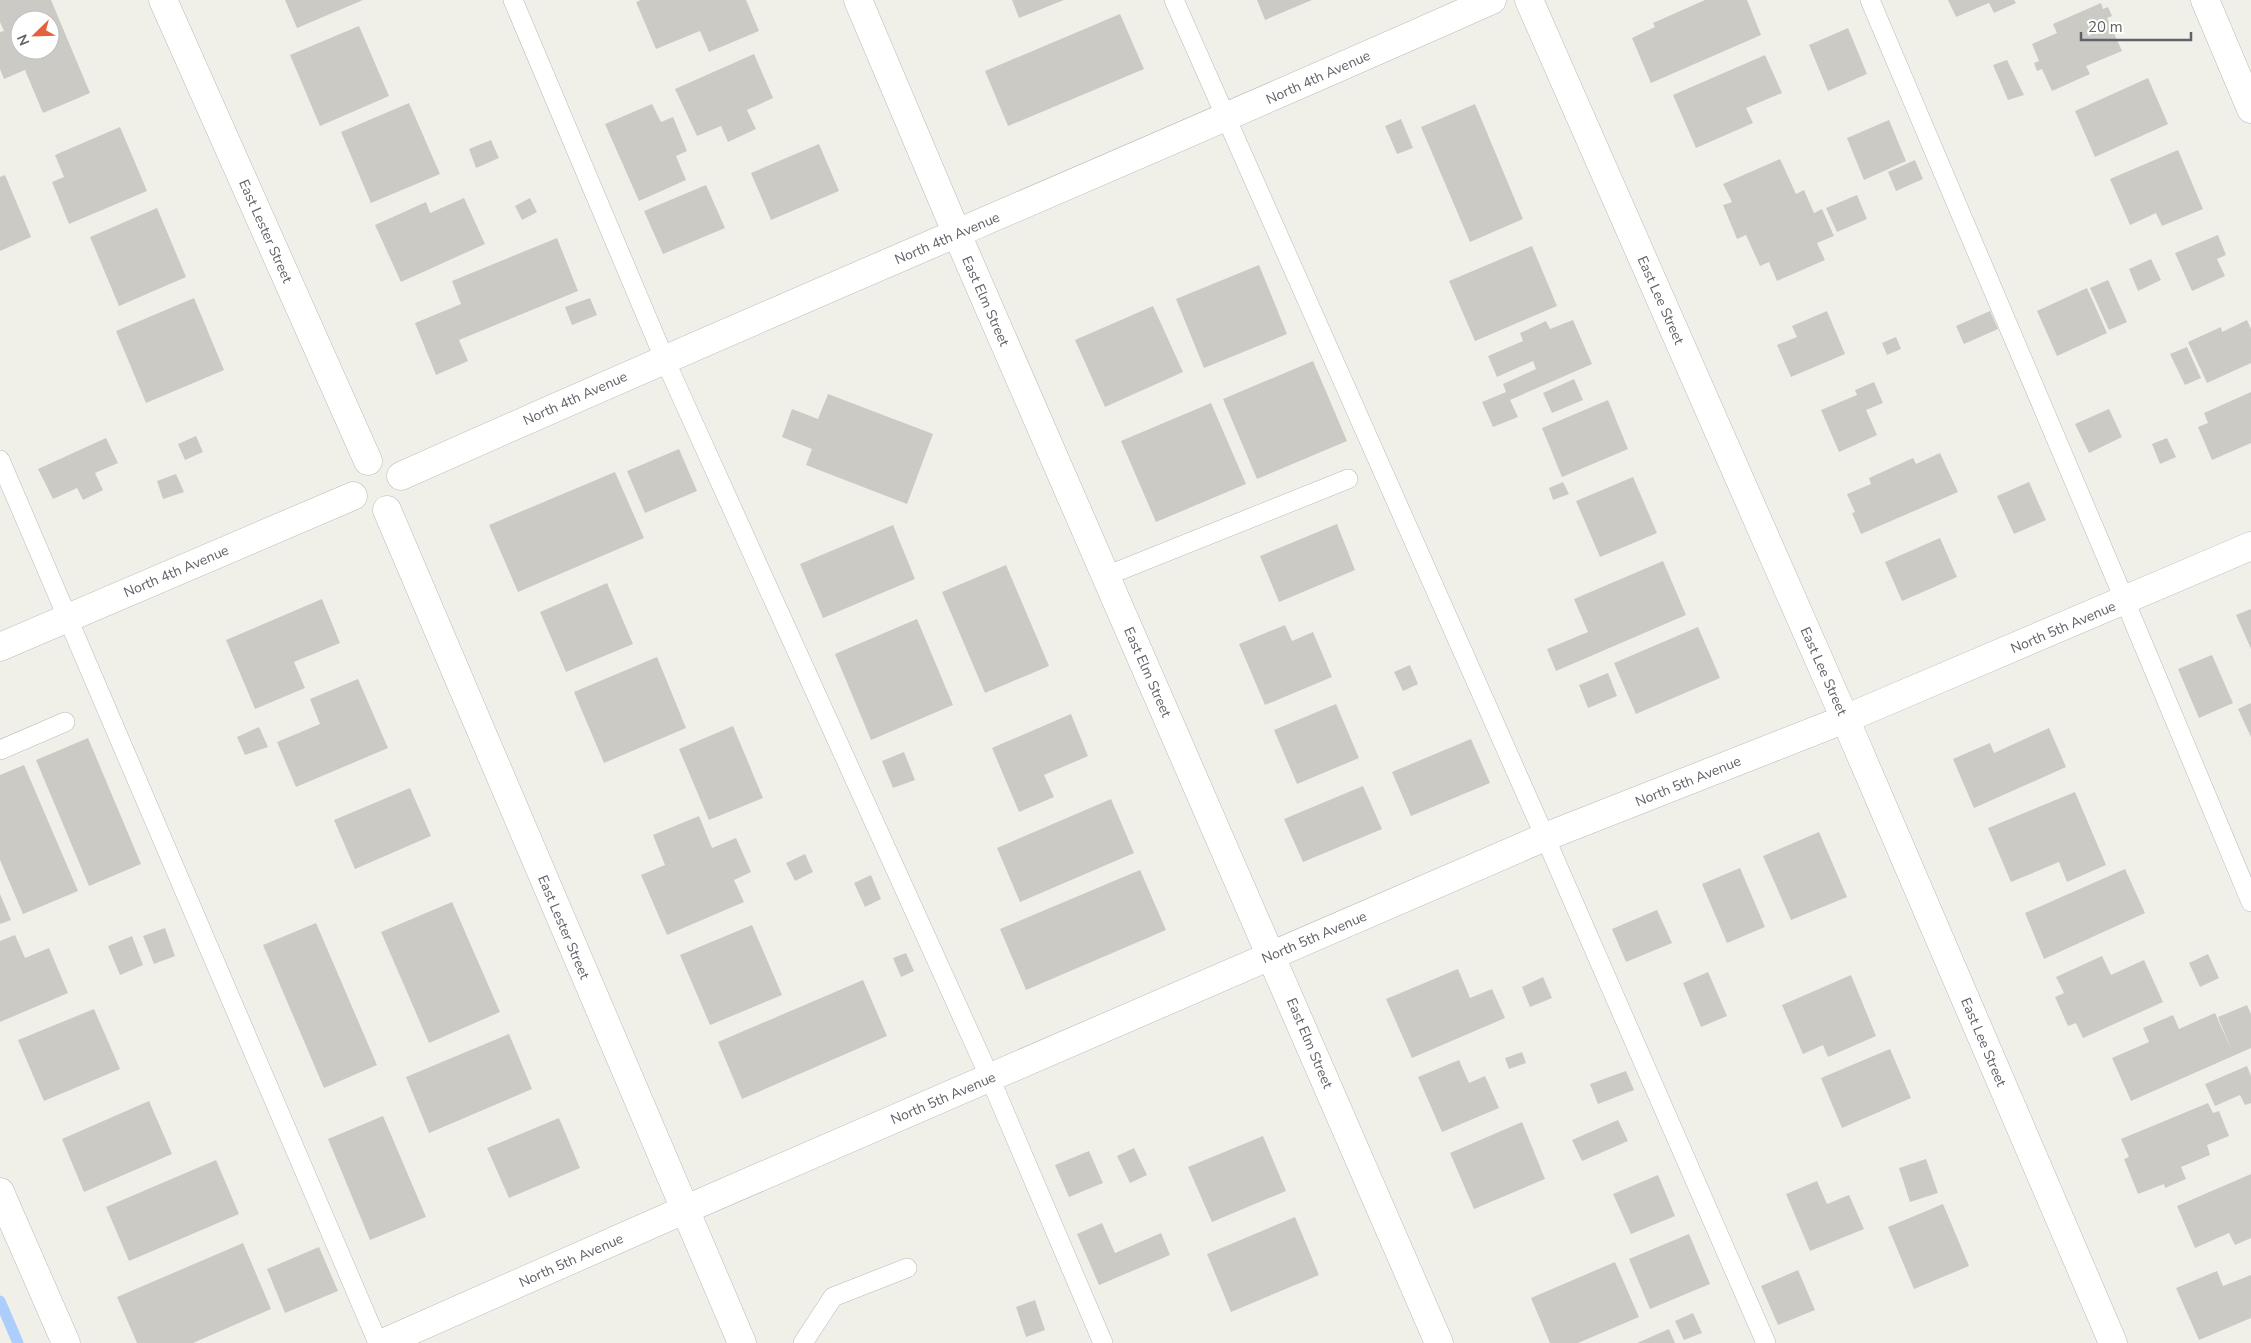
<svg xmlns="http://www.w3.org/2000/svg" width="2251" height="1343" font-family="'Nunito Sans',sans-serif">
<rect width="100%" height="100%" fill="#f1f0e8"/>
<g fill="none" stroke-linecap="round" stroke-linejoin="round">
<polyline stroke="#accefc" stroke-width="11" points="0,1301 18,1343"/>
</g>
<g fill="#cccac4" fill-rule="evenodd">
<path d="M0,0H51L90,93L43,113L25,70L4,79L0,69V32L4,31L0,22ZM20,20H50V50H20Z"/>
<polygon points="285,0 363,0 297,28"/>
<polygon points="641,0 746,0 759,31 709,52 700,31 656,49 636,2"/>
<polygon points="1012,0 1064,0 1019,18"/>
<polygon points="1257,0 1312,0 1265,20"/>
<polygon points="1705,0 1747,0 1761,35 1651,83 1632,38 1655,27 1653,23"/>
<polygon points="1948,0 2014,0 2016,3 1994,13 1989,3 1956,17"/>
<polygon points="2101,3 2103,9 2108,7 2112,16 2107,18 2122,51 2086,66 2090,74 2052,91 2042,69 2037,71 2034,63 2039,61 2032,44 2057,33 2053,24"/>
<polygon points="1120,14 1144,69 1008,126 985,71"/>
<polygon points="359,26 389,96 320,126 290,55"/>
<polygon points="1848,28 1867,74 1828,91 1809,45"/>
<polygon points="754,54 773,98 747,110 756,129 728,142 721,126 697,136 675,89"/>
<polygon points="1765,55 1782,93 1746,108 1753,123 1696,148 1673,95"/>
<polygon points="2007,60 2024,95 2008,100 1993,65"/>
<polygon points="2148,78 2168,124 2095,157 2075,111"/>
<polygon points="409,103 440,174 371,203 341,132"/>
<polygon points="652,104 661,122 673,117 687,151 676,156 686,180 639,201 605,124"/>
<polygon points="1475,104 1523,219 1470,242 1421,127"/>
<polygon points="1401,119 1413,148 1397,154 1385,126"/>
<polygon points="1889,120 1906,161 1864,180 1847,138"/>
<polygon points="120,127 147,191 69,224 52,182 64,177 55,155"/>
<polygon points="491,140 499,158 476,168 469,149"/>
<polygon points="819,144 839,191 771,220 751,173"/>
<polygon points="2178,150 2203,209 2162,226 2156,213 2130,225 2110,179"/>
<polygon points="1780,159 1796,194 1804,190 1814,213 1822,209 1834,236 1817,243 1825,260 1777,281 1769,262 1760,266 1746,235 1737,239 1723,205 1732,202 1723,184"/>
<polygon points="1915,160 1923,179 1896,191 1888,172"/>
<polygon points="5,175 31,237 0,251 0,177"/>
<polygon points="706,185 725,228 663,254 644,211"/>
<polygon points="1857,195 1867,219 1837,232 1826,208"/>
<polygon points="464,198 485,244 401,282 375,225 426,202 430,213"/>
<polygon points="530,198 537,212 522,220 515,206"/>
<polygon points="157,208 186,277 119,306 90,237"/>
<polygon points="2218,235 2226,255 2217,259 2225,276 2192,291 2175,253"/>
<polygon points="557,238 578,291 459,340 468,361 436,375 415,323 461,304 452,281"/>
<polygon points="1532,246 1557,306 1475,341 1449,281"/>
<polygon points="2151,259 2161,280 2138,291 2129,269"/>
<polygon points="1259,265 1287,334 1204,368 1176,299"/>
<polygon points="2108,280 2127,322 2109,330 2090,288"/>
<polygon points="2087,288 2107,333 2057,356 2037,311"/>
<polygon points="194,298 224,370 146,403 116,331"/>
<polygon points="590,298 597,315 572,325 565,307"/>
<polygon points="1153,306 1183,372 1105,407 1075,340"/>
<polygon points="1827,311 1845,354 1791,377 1777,345 1797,337 1792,326"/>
<polygon points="1990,311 1998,329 1964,344 1956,326"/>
<polygon points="1573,320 1592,364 1510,400 1518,417 1493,427 1482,402 1506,392 1503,384 1536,369 1533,361 1497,377 1488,356 1523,341 1520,333 1546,321 1550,329"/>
<polygon points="2247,320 2251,329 2251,363 2207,383 2188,342 2221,327 2222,332"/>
<polygon points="1896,337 1901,349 1887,355 1882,343"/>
<polygon points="2187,347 2201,378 2185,385 2170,354"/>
<polygon points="1313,361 1347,441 1257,479 1223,399"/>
<polygon points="1574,379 1583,400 1552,413 1543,393"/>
<polygon points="1874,382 1883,403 1866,410 1877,435 1839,452 1821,410 1857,395 1855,390"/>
<polygon points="2251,392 2251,443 2212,460 2198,427 2208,423 2204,413"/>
<polygon points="828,394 933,434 907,504 806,465 812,449 782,437 792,409 818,419"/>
<polygon points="1608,400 1628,449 1562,477 1542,428"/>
<polygon points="1211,403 1246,484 1156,522 1121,441"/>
<polygon points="2109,409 2122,437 2089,453 2075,424"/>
<polygon points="196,436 203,452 185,460 178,444"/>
<polygon points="106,438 118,463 95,473 103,490 83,500 77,488 53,499 38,469"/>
<polygon points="2167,438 2176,457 2160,464 2152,444"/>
<polygon points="679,449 697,491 645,513 627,471"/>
<polygon points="1940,453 1958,492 1861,534 1852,513 1855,512 1847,494 1871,484 1869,478 1913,458 1916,464"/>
<polygon points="615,472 644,538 518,592 489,525"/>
<polygon points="176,474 184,492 163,499 157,481"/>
<polygon points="1633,477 1657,533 1600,557 1576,501"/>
<polygon points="1563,482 1569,494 1553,500 1549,488"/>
<polygon points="2029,482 2046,520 2014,534 1997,496"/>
<polygon points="1337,524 1355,570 1279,602 1260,556"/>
<polygon points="893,525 915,579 823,618 800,564"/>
<polygon points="1940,538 1957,577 1902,601 1885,562"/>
<polygon points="1663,561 1686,615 1556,671 1547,649 1588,632 1574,599"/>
<polygon points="1006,565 1049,666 985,693 942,592"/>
<polygon points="607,583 633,644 566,672 540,612"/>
<polygon points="322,599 340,643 294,662 305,688 255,709 226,640"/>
<polygon points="2251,609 2251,649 2236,615"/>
<polygon points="917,619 953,705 871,740 835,654"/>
<polygon points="1285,625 1292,641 1313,632 1332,677 1265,705 1239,644"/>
<polygon points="1698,627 1720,678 1636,714 1614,663"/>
<polygon points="2212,655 2233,703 2199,718 2178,669"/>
<polygon points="657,657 686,728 604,763 574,692"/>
<polygon points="1410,665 1418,684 1403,691 1394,672"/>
<polygon points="1608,673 1617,696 1588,708 1579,685"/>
<polygon points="358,679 388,748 296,787 277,742 320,724 310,699"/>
<polygon points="2251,703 2251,737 2238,709"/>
<polygon points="1336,704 1359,758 1297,784 1274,730"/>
<polygon points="1071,714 1088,756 1044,775 1054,797 1019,812 992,748"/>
<polygon points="733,726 763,798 709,820 679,749"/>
<polygon points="259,727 268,747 245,755 237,737"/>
<polygon points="2049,728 2066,767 1974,808 1953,759 1990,743 1994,753"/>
<polygon points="88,738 141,864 89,886 36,760"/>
<polygon points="1471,739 1490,783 1411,816 1392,772"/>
<polygon points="904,752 915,780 893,788 882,761"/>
<polygon points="24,765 78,891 23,914 0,860 0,775"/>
<polygon points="1363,786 1382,829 1303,862 1284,819"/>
<polygon points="410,788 431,836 355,869 334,820"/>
<polygon points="2075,792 2106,865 2067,882 2059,862 2011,882 1988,828"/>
<polygon points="1111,799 1134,853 1020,902 997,848"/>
<polygon points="699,816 712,848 736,838 751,872 734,880 744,902 667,935 641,875 665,865 653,835"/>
<polygon points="1819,832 1847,897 1791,920 1763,856"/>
<polygon points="805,854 813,872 795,881 786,863"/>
<polygon points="1740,868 1765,927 1727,943 1702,884"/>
<polygon points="2125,869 2145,913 2044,959 2025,913"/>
<polygon points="1140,870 1166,930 1026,990 1000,929"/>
<polygon points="871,875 881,899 865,907 854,883"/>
<polygon points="0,894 11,920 0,924"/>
<polygon points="452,902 500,1012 429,1043 381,932"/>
<polygon points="1657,910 1672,943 1626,962 1612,929"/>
<polygon points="316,923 377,1065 324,1088 263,945"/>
<polygon points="752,925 782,995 710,1025 680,955"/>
<polygon points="165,928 175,956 154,964 143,936"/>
<polygon points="15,935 25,958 49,948 68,993 0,1022 0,941"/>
<polygon points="132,936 143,965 120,975 108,946"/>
<polygon points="906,953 914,971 901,977 893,958"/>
<polygon points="2208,954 2219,978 2200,987 2189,963"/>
<polygon points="2102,956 2111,975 2144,960 2163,1002 2083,1038 2076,1023 2068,1026 2055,997 2064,993 2056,977"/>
<polygon points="1458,969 1470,998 1492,989 1505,1018 1412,1058 1386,999"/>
<polygon points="1708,972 1727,1016 1701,1027 1683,983"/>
<polygon points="1851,975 1876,1036 1828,1057 1823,1045 1803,1054 1782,1005"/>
<polygon points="1543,977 1552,998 1530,1007 1522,987"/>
<polygon points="863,980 887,1036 742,1099 718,1042"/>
<polygon points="2247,1005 2251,1014 2251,1048 2131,1101 2112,1058 2149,1042 2143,1028 2173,1015 2179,1029 2215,1013 2232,1051 2218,1017"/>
<polygon points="94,1009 120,1069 44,1101 18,1040"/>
<polygon points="509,1034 532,1089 429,1133 406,1077"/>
<polygon points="1890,1049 1911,1098 1842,1128 1821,1078"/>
<polygon points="1522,1052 1526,1063 1509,1069 1505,1058"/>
<polygon points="1459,1060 1469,1083 1485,1076 1499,1108 1442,1132 1418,1077"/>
<polygon points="2247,1066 2251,1076 2251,1103 2245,1105 2240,1095 2215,1106 2205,1084"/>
<polygon points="1626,1071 1634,1090 1598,1104 1590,1084"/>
<polygon points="149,1101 172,1154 84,1192 62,1139"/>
<polygon points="2208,1103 2213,1113 2219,1111 2229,1136 2207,1145 2210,1155 2181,1167 2186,1179 2165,1188 2164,1184 2138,1194 2124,1159 2129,1157 2121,1139"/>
<polygon points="383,1116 426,1217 370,1240 328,1139"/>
<polygon points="559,1118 580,1168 509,1198 487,1148"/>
<polygon points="1618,1120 1628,1141 1582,1161 1572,1140"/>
<polygon points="1522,1122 1545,1179 1474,1209 1450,1153"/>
<polygon points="1263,1136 1286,1191 1212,1222 1188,1167"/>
<polygon points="1134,1148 1147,1175 1130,1183 1117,1156"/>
<polygon points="1089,1151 1103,1183 1069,1197 1055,1165"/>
<polygon points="1926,1159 1938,1193 1910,1202 1899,1168"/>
<polygon points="216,1160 239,1214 129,1261 106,1207"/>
<polygon points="2251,1174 2251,1238 2235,1245 2229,1233 2195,1248 2177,1206"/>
<polygon points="1658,1175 1675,1216 1631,1234 1613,1194"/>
<polygon points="1817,1181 1827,1204 1849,1195 1864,1229 1810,1251 1786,1194"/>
<polygon points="1943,1204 1969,1266 1914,1289 1888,1227"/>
<polygon points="1295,1217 1319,1275 1231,1312 1207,1254"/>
<polygon points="1102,1223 1115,1253 1161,1233 1170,1255 1099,1285 1077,1234"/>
<polygon points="1689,1234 1710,1284 1650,1309 1629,1259"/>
<polygon points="243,1243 271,1309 193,1343 137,1343 117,1297"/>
<polygon points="319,1247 338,1291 285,1313 267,1269"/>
<polygon points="1615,1262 1639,1317 1578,1343 1550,1343 1531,1298"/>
<polygon points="1798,1270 1815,1310 1778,1325 1761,1286"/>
<polygon points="2217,1271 2223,1286 2251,1275 2251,1318 2199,1340 2176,1288"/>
<polygon points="1035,1300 1045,1330 1026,1337 1016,1307"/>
<polygon points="1693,1313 1702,1333 1684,1340 1675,1321"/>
<polygon points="1669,1329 1675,1343 1637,1343"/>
</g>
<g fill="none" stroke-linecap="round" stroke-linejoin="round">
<g stroke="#b8b9be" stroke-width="20">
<g id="lane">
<polyline points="513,0 664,358 990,1078 1103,1343"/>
<polyline points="1174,0 1545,837 1766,1343"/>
<polyline points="1870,0 2125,601 2251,902"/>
<polyline points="0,460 378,1343"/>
<polyline points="1106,576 1348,479"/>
<polyline points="0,750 65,722"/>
<polyline points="803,1343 833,1297 907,1268"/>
</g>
</g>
<g stroke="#b8b9be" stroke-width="29">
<g id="street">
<polyline points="163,0 368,461"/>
<polyline points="858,0 957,234 1439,1343"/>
<polyline points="1529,0 1856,744 2113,1343"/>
<polyline points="2205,0 2251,109"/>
<path d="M401,476C763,314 1130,161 1492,0"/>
<polyline points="387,510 742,1343"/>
<polyline points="0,647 353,496"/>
<polyline points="0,1192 66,1343"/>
<polyline points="383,1343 684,1210 1545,837 1845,719 2251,546"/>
</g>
</g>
<use href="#lane" stroke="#fff" stroke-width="19"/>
<use href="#street" stroke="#fff" stroke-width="28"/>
</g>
<g text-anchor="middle" stroke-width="4" stroke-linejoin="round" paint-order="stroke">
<g font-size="14" fill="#5f6267" stroke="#fff">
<text transform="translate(1318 77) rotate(-24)" y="5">North 4th Avenue</text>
<text transform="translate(266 231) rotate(66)" y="5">East Lester Street</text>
<text transform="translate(947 238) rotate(-23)" y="5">North 4th Avenue</text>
<text transform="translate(1661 300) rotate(66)" y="5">East Lee Street</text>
<text transform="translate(986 301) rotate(66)" y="5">East Elm Street</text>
<text transform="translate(575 398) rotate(-24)" y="5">North 4th Avenue</text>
<text transform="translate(176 571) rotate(-23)" y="5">North 4th Avenue</text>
<text transform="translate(2063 627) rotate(-23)" y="5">North 5th Avenue</text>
<text transform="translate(1824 671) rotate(66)" y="5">East Lee Street</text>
<text transform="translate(1148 672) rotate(66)" y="5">East Elm Street</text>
<text transform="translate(1688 781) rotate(-22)" y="5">North 5th Avenue</text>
<text transform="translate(564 927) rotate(67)" y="5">East Lester Street</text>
<text transform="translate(1314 937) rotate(-23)" y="5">North 5th Avenue</text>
<text transform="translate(1984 1042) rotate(67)" y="5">East Lee Street</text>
<text transform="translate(1310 1043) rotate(67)" y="5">East Elm Street</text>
<text transform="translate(943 1098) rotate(-23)" y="5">North 5th Avenue</text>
<text transform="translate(571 1260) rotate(-24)" y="5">North 5th Avenue</text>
</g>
</g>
<g transform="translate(35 35) rotate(247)"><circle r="24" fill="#ffffff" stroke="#bfc0c2"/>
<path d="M0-4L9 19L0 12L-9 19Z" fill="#e4613b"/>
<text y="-8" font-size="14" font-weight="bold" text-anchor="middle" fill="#5f6267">N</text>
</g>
<path d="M2081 32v8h110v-8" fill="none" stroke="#5f6267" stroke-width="2.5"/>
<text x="2088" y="32" font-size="15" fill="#5f6267" stroke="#ffffff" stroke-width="4" paint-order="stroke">20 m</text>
</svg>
